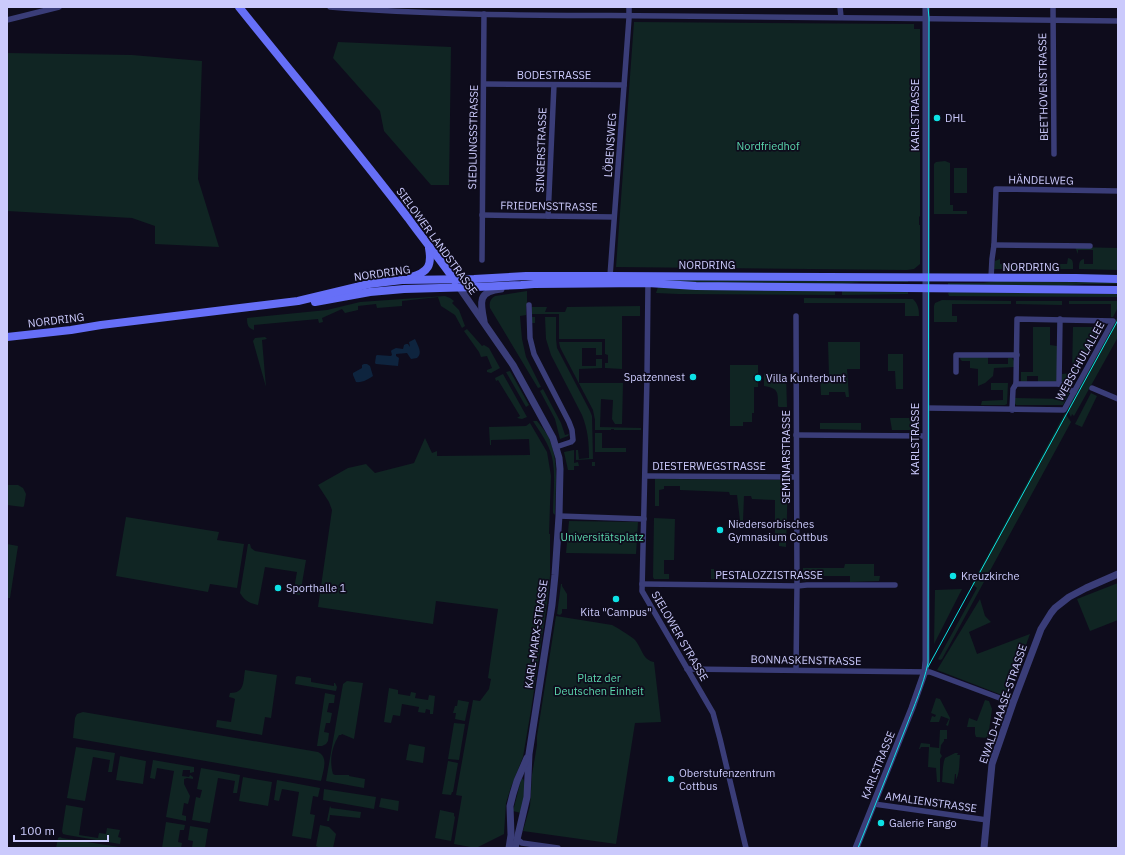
<svg xmlns="http://www.w3.org/2000/svg" width="1125" height="855" font-family="'IBM Plex Sans',sans-serif">
<rect width="100%" height="100%" fill="#0e0c1c"/>
<g fill="#102523">
<polygon points="634,22 914,24 914,29 920,29 920,110 919,111 919,119 920,119 920,216 919,217 919,225 920,225 920,264 914,269 907,270 616,267"/>
<polygon points="338,42 451,47 449,185 431,185 384,131 380,111 333,58"/>
<polygon points="7,53 132,55 202,61 198,179 219,247 155,244 155,226 132,218 7,211"/>
<polygon points="945,161 950,163 950,205 953,205 953,211 967,211 967,214 934,214 934,164 936,162"/>
<rect x="954" y="168" width="13" height="25"/>
<path d="M1075,247L1118,248V270L1079,269C1079,264 1079,260 1084,259V264H1093V250H1078V254Z"/>
<path d="M1068,258C1074,259 1073,264 1073,269H994L995,261L1000,259V264H1067Z"/>
<polygon points="660,278 908,280 908,282 861,282 843,284 700,284 665,281"/>
<polygon points="997,281 1118,282 1118,284 1085,284 1061,286 948,285 948,283 983,283"/>
<polygon points="658,287 835,291 835,295 678,294 656,293"/>
<path d="M527,291V305L526,307V315L520,316L522,339L526,357L541,387L538,388L490,308C489,303 490,299 495,296Z"/>
<polygon points="842,291 908,292 908,294 842,295"/>
<polygon points="950,292 1118,294 1118,297 949,296 948,293"/>
<path d="M445,296L450,298L454,301L452,303L459,310L465,326L462,328L455,315L441,306L438,297L402,301V306L377,308L376,304L358,306V310L345,313L342,309L322,318L323,322L319,323L318,319L254,325V330C248,328 247,325 247,318L327,310L360,302Z"/>
<path d="M804,298L913,299C918,304 919,309 919,316H905V303H804Z"/>
<polygon points="942,300 1011,301 1011,304 952,304 952,316 957,316 957,322 934,322 934,306 935,303"/>
<polygon points="1016,301 1062,301 1062,305 1016,304"/>
<polygon points="1069,301 1118,301 1118,307 1113,317 1111,317 1111,304 1069,304"/>
<polygon points="640,306 640,316 622,316 622,369 605,368 605,363 608,363 608,355 605,354 605,339 559,339 559,314 532,314 532,307 547,307 545,312 565,312 567,307"/>
<polygon points="1118,316 1118,337 1074,416 1072,414 1071,417 1067,409"/>
<path d="M532,317H556V339L557,348L590,411L592,416L593,459L576,460V450H578L579,459L589,458C589,443 588,430 582,415L551,355L546,339L545,317H535V323H532Z"/>
<polygon points="1033,327 1050,327 1050,345 1057,346 1058,382 1038,382 1038,376 1027,376 1027,382 1021,382 1021,372 1033,372"/>
<polygon points="1073,327 1101,327 1069,386 1062,383 1062,374 1072,373"/>
<polygon points="467,329 482,346 484,345 489,348 500,368 491,373 487,372 487,370 492,368 487,356 481,357 479,352 464,331"/>
<polygon points="265,337 267,339 262,340 266,387 253,341 255,338"/>
<polygon points="559,342 602,342 602,355 596,355 596,348 582,348 582,366 596,366 596,359 602,359 602,368 579,369 579,383 623,383 622,424 615,424 612,419 613,400 601,399 600,427 641,428 641,430 614,430 614,429 611,429 611,430 595,430 595,420 593,410 563,353 560,347"/>
<polygon points="828,342 860,342 860,369 847,369 849,397 846,397 845,392 829,392 829,395 821,395 820,376 829,375"/>
<polygon points="888,354 903,354 903,389 896,389 895,371 888,371"/>
<polygon points="961,356 988,356 988,364 1008,364 1008,358 1012,358 1014,361 1014,367 994,368 993,376 985,383 978,386 978,369 970,368 970,361 962,361 960,359"/>
<polygon points="730,365 758,365 758,387 754,387 754,413 752,413 752,422 743,422 743,426 730,426"/>
<polygon points="510,371 529,405 526,407 506,372"/>
<path d="M764,373L786,374L787,407H779L778,406C778,393 779,388 764,386Z"/>
<polygon points="503,374 527,417 522,419 517,418 520,416 498,380 496,381 495,378"/>
<polygon points="991,383 1008,383 1007,404 1005,405 981,405 982,401 1003,400 1003,390 991,390"/>
<polygon points="543,389 561,423 565,435 569,434 568,436 560,439 555,419 540,391"/>
<polygon points="1063,389 1070,392 1063,405 1016,405 1014,403 1014,398 1063,399"/>
<polygon points="1091,393 1097,396 1082,427 1075,424"/>
<polygon points="919,409 920,426 918,426 916,430 892,430 890,418 914,418 914,410"/>
<polygon points="1065,413 1071,422 942,659 940,660 938,659 977,588 972,584"/>
<path d="M533,421H537C541,426 545,431 548,436C560,459 555,490 555,515L553,513C553,494 556,475 552,457C549,444 540,432 533,421Z"/>
<polygon points="530,423 547,452 551,476 549,534 550,534 550,576 547,604 531,710 523,757 511,787 506,803 504,834 476,848 454,844 462,796 456,795 473,700 480,701 489,689 491,679 488,678 498,609 436,601 433,624 318,607 332,510 329,502 318,485 348,468 366,464 375,473 414,463 425,438 432,453 437,451 437,456 530,455 529,439 491,440 491,445 490,445 489,427 526,426"/>
<polygon points="820,423 861,423 861,430 820,429"/>
<polygon points="595,433 602,433 602,448 626,448 626,452 595,452"/>
<polygon points="574,450 574,463 578,462 579,466 592,466 592,462 595,462 595,466 574,466 574,470 568,470 564,452"/>
<polygon points="655,479 788,480 786,547 779,546 779,537 775,537 775,500 752,499 751,496 744,496 743,521 740,521 737,495 730,495 729,492 680,490 680,486 664,486 664,489 659,490 659,506 655,506"/>
<polygon points="7,485 18,485 23,488 26,494 24,506 23,507 7,505"/>
<polygon points="126,517 219,532 217,540 244,544 237,588 210,584 208,592 116,576"/>
<polygon points="654,518 675,519 674,560 664,560 664,574 669,574 669,579 654,579 653,577"/>
<polygon points="569,521 638,522 636,554 566,553"/>
<polygon points="7,544 18,546 10,598 7,598"/>
<path d="M248,544H250L251,548L255,551L306,560L300,595L293,594L297,572L265,567L258,605C249,603 245,601 240,593Z"/>
<polygon points="845,564 874,564 874,576 880,576 879,581 850,582 850,576 807,576 806,581 803,581 803,568 844,568"/>
<polygon points="711,569 714,569 714,572 733,572 734,574 765,574 765,580 711,579"/>
<polygon points="1118,583 1118,620 1090,631 1077,599"/>
<polygon points="561,584 562,584 562,586 567,594 567,609 562,609 562,613 560,615 557,614"/>
<polygon points="962,589 934,644 935,590"/>
<polygon points="980,599 985,616 991,622 969,632 977,654 1030,634 1007,697 937,670"/>
<path d="M556,616L612,625C620,629 627,634 634,639C642,647 642,660 654,662L661,722L635,723L616,844L523,831L530,806L532,775L537,745V736Z"/>
<path d="M245,670L277,675L271,718L265,717L262,735L216,727L217,720L231,722L235,699L233,698L229,697L230,693C245,693 243,682 245,670Z"/>
<polygon points="298,676 311,678 311,682 334,686 334,683 335,683 337,687 336,691 295,684 296,677"/>
<path d="M347,681L363,683L354,739L342,734L341,735H339C332,747 329,760 333,774L335,775H349V776L365,779L364,788L326,781L343,684Z"/>
<polygon points="389,688 398,690 398,694 410,696 411,692 416,693 415,698 428,700 429,695 435,696 433,714 430,714 430,710 426,709 425,713 418,712 419,707 402,704 400,716 393,715 391,723 384,722"/>
<polygon points="325,693 335,695 334,703 329,703 327,712 332,713 330,723 326,723 324,732 329,733 328,741 326,744 322,746 317,746"/>
<polygon points="936,698 940,699 950,718 948,726 946,725 949,719 941,716 939,722 930,722 932,716 935,717 936,715 931,713"/>
<polygon points="458,700 469,702 465,721 455,719 456,713 453,713 455,706 457,706"/>
<polygon points="985,700 989,701 992,709 988,738 976,737 975,734 975,727 967,727 969,718 977,721"/>
<path d="M83,712L318,752C329,757 323,771 321,781L73,738L75,718L77,714Z"/>
<polygon points="454,723 465,724 459,760 448,759"/>
<polygon points="940,730 947,730 947,739 944,739 944,741 941,745 940,753 942,756 940,759 940,782 937,782 936,768 928,767 929,747 921,747 920,749 919,749 921,743 930,744 930,747 939,748"/>
<polygon points="409,744 425,747 423,763 406,760"/>
<polygon points="76,747 115,753 112,772 108,772 110,760 93,757 85,801 67,798"/>
<path d="M955,753H958L957,755H960C959,764 960,772 956,780V774H955L954,784L942,782C943,774 942,766 945,758Z"/>
<polygon points="120,756 146,761 143,784 116,780"/>
<polygon points="153,760 194,767 194,772 190,773 190,770 183,770 182,776 189,777 190,775 193,777 193,779 187,778 184,779 184,784 190,796 188,804 184,803 182,815 186,816 186,821 166,817 174,771 157,768 155,779 150,778"/>
<polygon points="448,761 458,763 453,792 452,792 451,795 442,794"/>
<polygon points="201,768 240,775 237,793 233,793 235,781 218,778 210,823 192,820 196,797 200,798 202,790 197,789"/>
<polygon points="243,777 272,782 268,806 239,801"/>
<path d="M523,778C528,788 523,802 521,813L513,811L521,780Z"/>
<polygon points="277,780 320,788 318,797 313,796 310,814 315,815 311,839 292,836 299,792 282,789 279,801 274,800"/>
<polygon points="324,789 376,797 374,809 323,800"/>
<polygon points="381,798 399,801 398,811 379,807"/>
<polygon points="66,805 83,808 79,835 98,838 99,833 106,834 107,828 120,830 118,837 121,838 120,844 67,835 63,834 62,831"/>
<polygon points="330,806 331,808 361,812 360,818 330,815 329,821 327,821"/>
<polygon points="440,810 454,813 454,816 455,817 451,841 435,838"/>
<polygon points="166,822 185,825 184,830 180,830 178,842 182,843 181,848 162,848"/>
<polygon points="320,825 329,827 336,834 333,848 320,848 316,846"/>
<polygon points="190,826 208,829 205,848 192,848 193,841 188,840"/>
<polygon points="60,837 62,838 119,847 119,848 56,848 58,838"/>
</g>
<g fill="#0e243e">
<path d="M415,339C418,346 423,353 417,358L411,359L407,353L396,354V356L399,358L398,366L376,364L375,363L376,356L377,355L391,356L392,355L391,351L392,350L396,348L403,349L404,345L406,344H408L410,347L409,342Z"/>
<path d="M364,364H367L370,366L373,376C369,379 362,383 356,382L353,375V373L362,368V365Z"/>
</g>
<g fill="none" stroke-linecap="round" stroke-linejoin="round">
<g stroke="#3a3d78" stroke-width="5.5">
<path d="M330,7C442,16 555,15 667,16C817,17 968,19 1118,21"/>
<polyline points="840,7 841,17"/>
<polyline points="1053,7 1054,154"/>
<polyline points="7,20 59,7"/>
<polyline points="484,84 624,85"/>
<polyline points="482,215 614,217"/>
<polyline points="548,216 554,85"/>
<polyline points="994,245 1090,246"/>
<polyline points="482,260 484,14"/>
<polyline points="610,276 629,18 629,7"/>
<polyline points="991,278 992,259 994,245 996,189 1118,191"/>
<polyline points="648,283 647,377 642,591 713,713 720,739 746,848"/>
<polyline points="529,305 530,338 534,354 569,422 572,430 573,440 571,442 556,447"/>
<polyline points="956,372 956,355 1017,355"/>
<polyline points="1016,384 1059,384 1060,319"/>
<polyline points="1059,384 1074,392"/>
<polyline points="1092,388 1118,399"/>
<polyline points="926,408 1064,410 1113,321 1017,319 1016,384 1013,389 1012,410"/>
<polyline points="796,435 926,436"/>
<polyline points="645,476 796,477"/>
<polyline points="559,516 644,519"/>
<polyline points="642,584 797,586 807,585 895,585"/>
<polyline points="687,669 930,672 1013,703"/>
<polyline points="796,670 797,586 796,316"/>
<polyline points="874,804 987,820"/>
<polyline points="517,839 522,843 558,848"/>
</g>
<g stroke="#3a3d78" stroke-width="7">
<polyline points="459,287 513,365 553,438 559,458 560,469 559,516 555,575 552,605 529,754 527,797 515,848"/>
<path d="M484,321C480,302 478,291 501,289"/>
<polyline points="509,848 511,835 510,806 513,794 517,781 527,758"/>
<polyline points="856,848 912,708 925,671 926,660 926,7"/>
<polyline points="984,848 992,764 1013,703 1041,629 1051,613 1055,608 1069,597 1086,588 1118,574"/>
</g>
<g stroke="#666ff7" stroke-width="8">
<path d="M239,7C295,77 353,146 408,218C423,239 440,259 455,281"/>
<path d="M411,277C429,272 432,265 429,248"/>
<polyline points="315,302 370,292 404,289 476,287 521,285 534,284 648,283 696,286 1118,290"/>
<polyline points="7,337 71,330 101,325 298,301 369,284 402,280 474,279 526,276 610,276 1076,278 1118,279"/>
</g>
<g stroke="#0de2e5" stroke-width="1">
<polyline points="928,667 1118,320"/>
<path d="M858,848C874,808 890,768 906,727C914,706 923,686 928,663L929,18L928,7"/>
</g>
</g>
<g fill="#0de2e5" stroke="#0e0c1c" stroke-width="1.5">
<circle cx="937" cy="118" r="4"/>
<circle cx="693" cy="377" r="4"/>
<circle cx="758" cy="378" r="4"/>
<circle cx="720" cy="530" r="4"/>
<circle cx="953" cy="576" r="4"/>
<circle cx="278" cy="588" r="4"/>
<circle cx="616" cy="599" r="4"/>
<circle cx="671" cy="779" r="4"/>
<circle cx="881" cy="823" r="4"/>
</g>
<g text-anchor="middle" stroke-width="3.5" stroke-linejoin="round" paint-order="stroke">
<g font-size="11" fill="#cbcafc" stroke="#0e0c1c">
<text x="554" y="79">BODESTRASSE</text>
<text transform="translate(1043 87) rotate(-91)" y="4">BEETHOVENSTRASSE</text>
<text transform="translate(915 115) rotate(-90)" y="4">KARLSTRASSE</text>
<text transform="translate(473 137) rotate(-89)" y="4">SIEDLUNGSSTRASSE</text>
<text transform="translate(610 145) rotate(-86)" y="4">LÖBENSWEG</text>
<text transform="translate(541 150) rotate(-88)" y="4">SINGERSTRASSE</text>
<text transform="translate(1041 180) rotate(1)" y="4">HÄNDELWEG</text>
<text transform="translate(549 206) rotate(1)" y="4">FRIEDENSSTRASSE</text>
<text transform="translate(437 241) rotate(54)" y="4">SIELOWER LANDSTRASSE</text>
<text x="707" y="269">NORDRING</text>
<text x="1031" y="271">NORDRING</text>
<text transform="translate(382 273) rotate(-8)" y="4">NORDRING</text>
<text transform="translate(56 320) rotate(-7)" y="4">NORDRING</text>
<text transform="translate(1080 361) rotate(-61)" y="4">WEBSCHULALLEE</text>
<text transform="translate(915 439) rotate(-90)" y="4">KARLSTRASSE</text>
<text transform="translate(786 457) rotate(-90)" y="4">SEMINARSTRASSE</text>
<text x="709" y="470">DIESTERWEGSTRASSE</text>
<text x="769" y="579">PESTALOZZISTRASSE</text>
<text transform="translate(536 634) rotate(-82)" y="4">KARL-MARX-STRASSE</text>
<text transform="translate(680 636) rotate(60)" y="4">SIELOWER STRASSE</text>
<text transform="translate(806 660) rotate(1)" y="4">BONNASKENSTRASSE</text>
<text transform="translate(1003 704) rotate(-71)" y="4">EWALD-HAASE-STRASSE</text>
<text transform="translate(878 765) rotate(-68)" y="4">KARLSTRASSE</text>
<text transform="translate(931 802) rotate(8)" y="4">AMALIENSTRASSE</text>
</g>
<g font-size="11" fill="#cbcafc" stroke="#0e0c1c" text-anchor="start">
<text x="945" y="122">DHL</text>
<text x="685" y="381" text-anchor="end">Spatzennest</text>
<text x="766" y="382">Villa Kunterbunt</text>
<text x="728" y="528">Niedersorbisches<tspan x="728" dy="13">Gymnasium Cottbus</tspan></text>
<text x="961" y="580">Kreuzkirche</text>
<text x="286" y="592">Sporthalle 1</text>
<text x="616" y="616" text-anchor="middle">Kita "Campus"</text>
<text x="679" y="777">Oberstufenzentrum<tspan x="679" dy="13">Cottbus</tspan></text>
<text x="889" y="827">Galerie Fango</text>
</g>
<g font-size="11" fill="#5bd7ad" stroke="#0e0c1c">
<text x="768" y="150">Nordfriedhof</text>
<text x="602" y="541">Universitätsplatz</text>
<text x="599" y="682">Platz der<tspan x="599" dy="13">Deutschen Einheit</tspan></text>
</g>
</g>
<rect width="1125" height="855" fill="none" stroke="#cbcafc" stroke-width="16"/>
<path d="M14 835v6h94v-6" fill="none" stroke="#cbcafc" stroke-width="2"/>
<text x="20" y="835" font-size="12" fill="#cbcafc" stroke="#0e0c1c" stroke-width="3" paint-order="stroke">100 m</text>
</svg>
